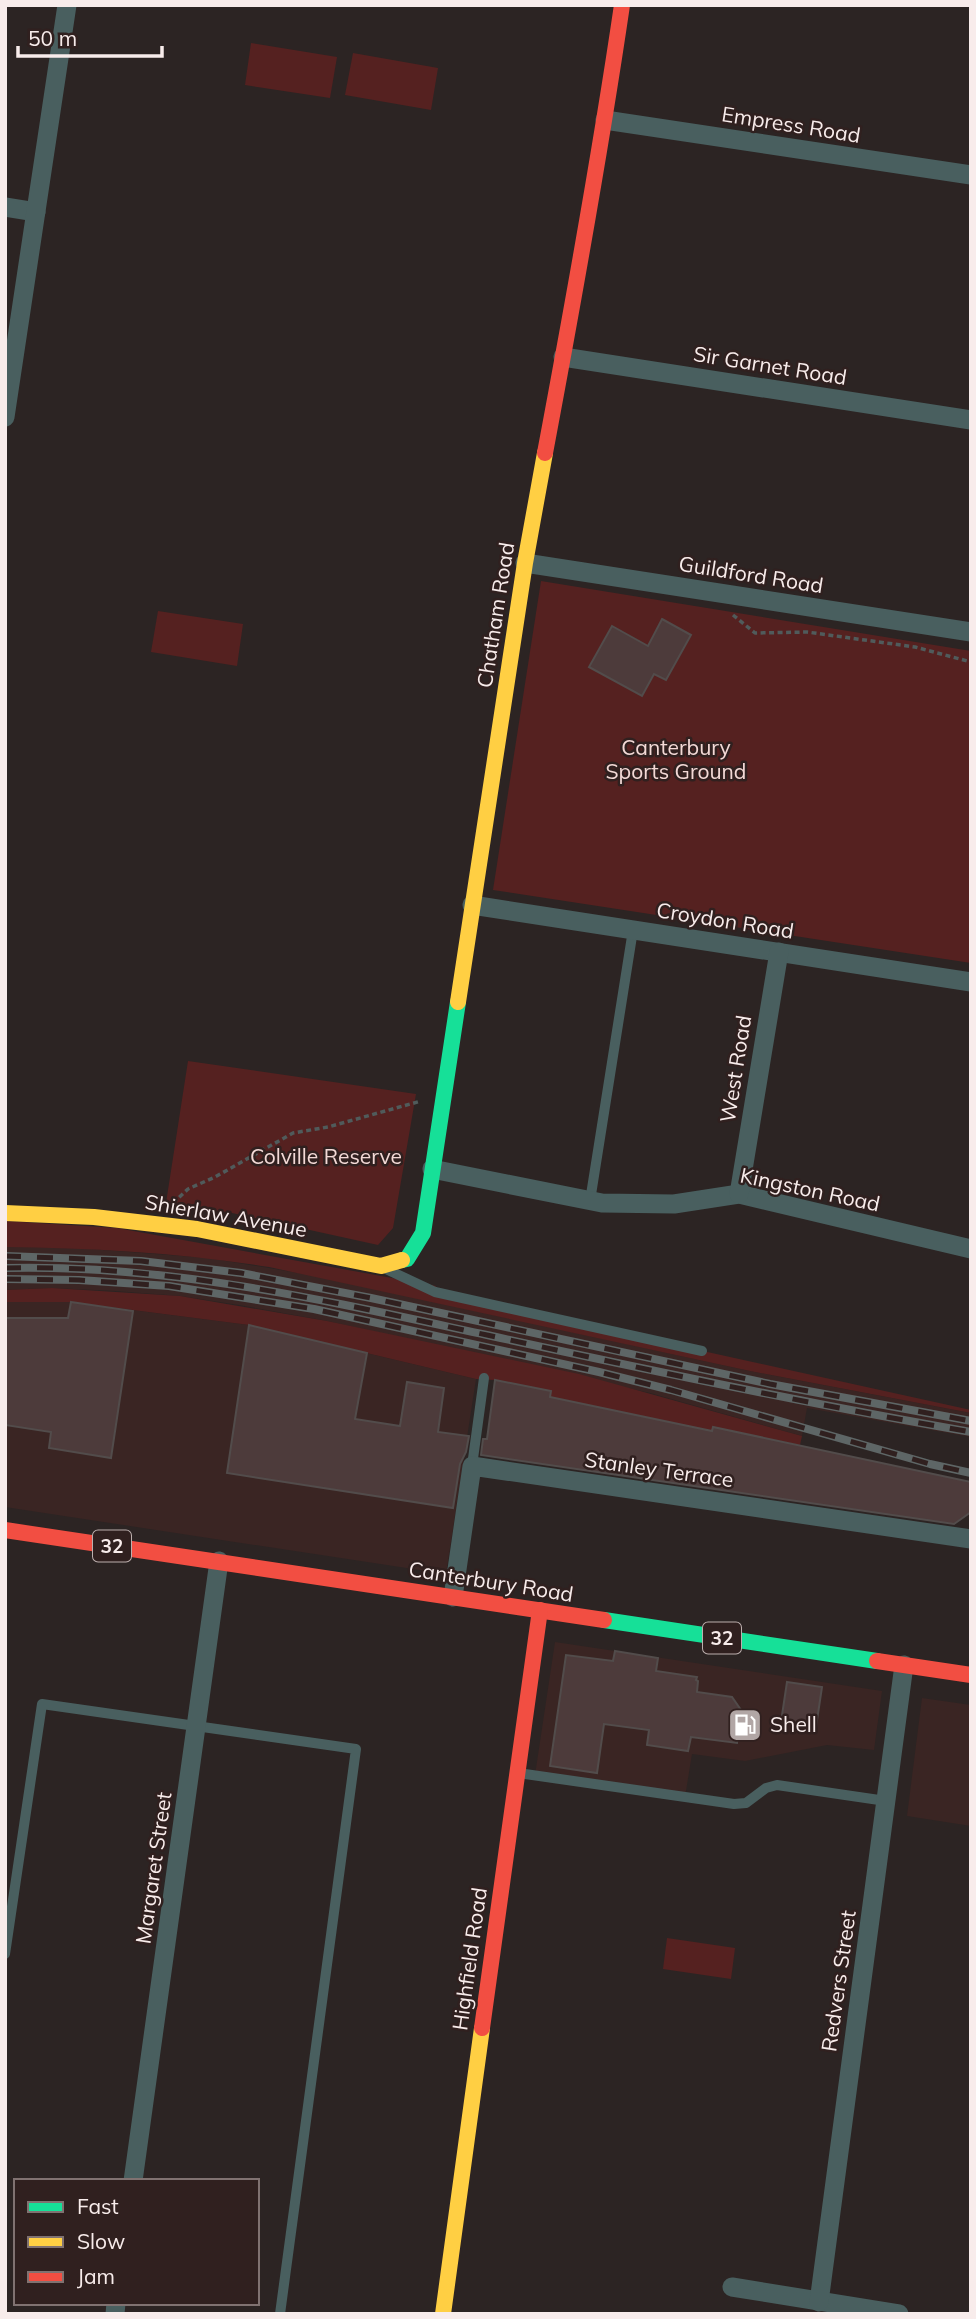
<svg xmlns="http://www.w3.org/2000/svg" width="976" height="2319" font-family="Mulish,sans-serif">
<rect width="100%" height="100%" fill="#2c2423"/>
<g fill="#3a2523">
<polygon points="5,1247 64,1247 208,1258 311,1275 750,1371 971,1413 971,1437 807,1408 802,1436 650,1393 327,1321 239,1305 180,1296 115,1291 52,1288 5,1290"/>
<polygon points="5,1302 71,1302 249,1325 476,1379 446,1574 5,1507"/>
<polygon points="555,1642 882,1691 874,1750 827,1745 745,1761 692,1754 685,1797 535,1775"/>
<polygon points="922,1698 971,1705 971,1826 907,1816"/>
</g>
<g fill="#552120">
<polygon points="251,43 337,57 330,98 245,85"/>
<polygon points="353,53 438,68 431,110 345,95"/>
<polygon points="541,581 971,651 971,963 493,890"/>
<polygon points="158,611 243,624 237,666 151,652"/>
<polygon points="188,1061 416,1094 393,1228 378,1245 232,1213 166,1203"/>
<path d="M5,1221L117,1228L436,1286L435,1292L971,1410V1413L750,1371L269,1267C181,1253 94,1248 5,1247Z"/>
<polygon points="52,1288 180,1296 327,1321 579,1374 802,1436 800,1445 713,1427 712,1431 550,1397 551,1391 495,1380 476,1379 249,1325 71,1302 5,1302 5,1290"/>
<polygon points="667,1938 735,1948 731,1979 663,1969"/>
</g>
<g fill="#4d3b3b" stroke="#524c4b" stroke-width="2">
<polygon points="662,619 691,635 666,680 654,674 642,696 589,667 612,626 648,646"/>
<polygon points="71,1302 133,1311 111,1458 49,1448 51,1432 5,1425 5,1318 68,1318"/>
<polygon points="249,1325 367,1353 355,1419 400,1426 407,1382 444,1388 438,1432 469,1436 466,1452 460,1464 453,1508 227,1473"/>
<polygon points="495,1380 551,1391 550,1397 712,1431 713,1427 971,1482 971,1512 954,1524 481,1455 483,1439 487,1439"/>
<polygon points="615,1651 658,1658 656,1671 697,1677 696,1680 698,1681 697,1692 732,1697 741,1710 737,1743 691,1737 688,1751 647,1745 649,1730 604,1724 597,1773 550,1766 566,1655 613,1661"/>
<polygon points="787,1682 822,1687 816,1727 781,1722"/>
</g>
<g fill="none" stroke-linecap="round" stroke-linejoin="round">
<g stroke="#505b5b" stroke-width="3.5" stroke-dasharray="5 3.5" stroke-linecap="butt">
<polyline points="733,615 755,633 807,632 915,647 971,662"/>
<polyline points="173,1203 188,1189 215,1177 293,1133 328,1127 421,1101"/>
</g>
<g stroke="#495f5f" stroke-width="10">
<polyline points="590,1201 633,930"/>
<polyline points="388,1270 435,1292 702,1351"/>
<polyline points="472,1466 484,1378"/>
<polyline points="518,1773 734,1804 746,1803 766,1788 777,1785 886,1801"/>
<polyline points="5,1954 42,1704 356,1749 280,2314"/>
</g>
<g stroke="#495f5f" stroke-width="19">
<polyline points="605,120 971,175"/>
<polyline points="5,207 36,212"/>
<polyline points="563,357 971,420"/>
<polyline points="5,417 67,5"/>
<polyline points="525,563 971,632"/>
<polyline points="472,905 971,982"/>
<polyline points="432,1169 602,1203 674,1204 739,1194 971,1249"/>
<polyline points="739,1194 779,952"/>
<polyline points="453,1597 472,1466 971,1539"/>
<polyline points="133,2181 219,1561"/>
<polyline points="732,2287 899,2314"/>
<polyline points="819,2302 904,1665"/>
<polyline points="115,2314 116,2303"/>
</g>
<g stroke="#16e098" stroke-width="16">
<polyline points="402,1260 407,1259 423,1233 458,1002"/>
<polyline points="604,1620 877,1661"/>
</g>
<g stroke="#ffcf43" stroke-width="16">
<polyline points="458,1002 525,563 545,453"/>
<polyline points="5,1213 94,1217 197,1229 381,1266 402,1260"/>
<polyline points="443,2314 482,2028"/>
</g>
<g stroke="#f24e42" stroke-width="16">
<path d="M545,453C573,304 600,155 622,5"/>
<polyline points="5,1530 604,1620"/>
<polyline points="877,1661 971,1675"/>
<polyline points="482,2028 540,1610"/>
</g>
<g stroke="#5e6666" stroke-width="8">
<g id="rail">
<polyline points="5,1256 141,1261 241,1273 371,1298 770,1384 971,1421"/>
<path d="M5,1268C170,1264 328,1301 487,1335C648,1370 809,1404 971,1432"/>
<polyline points="5,1279 79,1280 169,1286 314,1309 599,1372 671,1390 930,1464 971,1473"/>
</g>
</g>
<use href="#rail" stroke="#30201f" stroke-width="5" stroke-dasharray="16" stroke-linecap="butt"/>
</g>
<defs>
<g id="fuel-square" transform="scale(1.75)"><rect x="-9" y="-9" width="18" height="18" rx="4" fill="#b1a6a5" stroke="#30201f"/><path d="M-5.5-6h7V0h2V4h1.3V-2.5L3-4.5l.8-.8L6-3V5H2.5V1h-1V6h-7ZM-4.2-4.7v3.2H.2V-4.7Z" fill="#fff"/></g>
</defs>
<g fill-rule="evenodd">
<use href="#fuel-square" x="745" y="1725"/>
</g>
<g text-anchor="middle" stroke-width="5" stroke-linejoin="round" paint-order="stroke">
<g fill="#30201f" stroke="#bcafae" stroke-width="2">
<rect x="93" y="1530.5" width="38" height="31" rx="5"/>
<rect x="703" y="1622.5" width="38" height="31" rx="5"/>
</g>
<g font-size="19" font-weight="bold" fill="#f8eceb">
<text x="112" y="1553">32</text>
<text x="722" y="1645">32</text>
</g>
<g font-size="21" fill="#f8eceb" stroke="#30201f">
<text transform="translate(791 125) rotate(9)" y="7">Empress Road</text>
<text transform="translate(770 366) rotate(9)" y="7">Sir Garnet Road</text>
<text transform="translate(751 575) rotate(9)" y="7">Guildford Road</text>
<text transform="translate(496 615) rotate(-81)" y="7">Chatham Road</text>
<text transform="translate(725 921) rotate(9)" y="7">Croydon Road</text>
<text transform="translate(736 1069) rotate(-81)" y="7">West Road</text>
<text transform="translate(810 1190) rotate(12)" y="7">Kingston Road</text>
<text transform="translate(226 1216) rotate(10)" y="7">Shierlaw Avenue</text>
<text transform="translate(659 1470) rotate(8)" y="7">Stanley Terrace</text>
<text transform="translate(491 1582) rotate(9)" y="7">Canterbury Road</text>
<text transform="translate(154 1868) rotate(-82)" y="7">Margaret Street</text>
<text transform="translate(470 1959) rotate(-82)" y="7">Highfield Road</text>
<text transform="translate(839 1981) rotate(-82)" y="7">Redvers Street</text>
</g>
<g font-size="21" fill="#f3d9d6" stroke="#30201f">
<text x="676" y="755">Canterbury<tspan x="676" dy="24">Sports Ground</tspan></text>
<text x="326" y="1164">Colville Reserve</text>
</g>
<g font-size="21" fill="#f8eceb" stroke="#30201f" text-anchor="start">
<text x="770" y="1732">Shell</text>
</g>
</g>
<rect width="976" height="2319" fill="none" stroke="#f8eceb" stroke-width="14"/>
<rect x="14" y="2179" width="245" height="126" fill="#30201f" stroke="#807271" stroke-width="2"/>
<rect x="28" y="2202" width="35" height="10" fill="#16e098" stroke="#807271" stroke-width="2"/>
<text x="77" y="2214" font-size="21" fill="#f8eceb">Fast</text>
<rect x="28" y="2237" width="35" height="10" fill="#ffcf43" stroke="#807271" stroke-width="2"/>
<text x="77" y="2249" font-size="21" fill="#f8eceb">Slow</text>
<rect x="28" y="2272" width="35" height="10" fill="#f24e42" stroke="#807271" stroke-width="2"/>
<text x="77" y="2284" font-size="21" fill="#f8eceb">Jam</text>
<path d="M18 46v10h144v-10" fill="none" stroke="#f8eceb" stroke-width="3.5"/>
<text x="28" y="46" font-size="21" fill="#f8eceb" stroke="#30201f" stroke-width="5" paint-order="stroke">50 m</text>
</svg>
